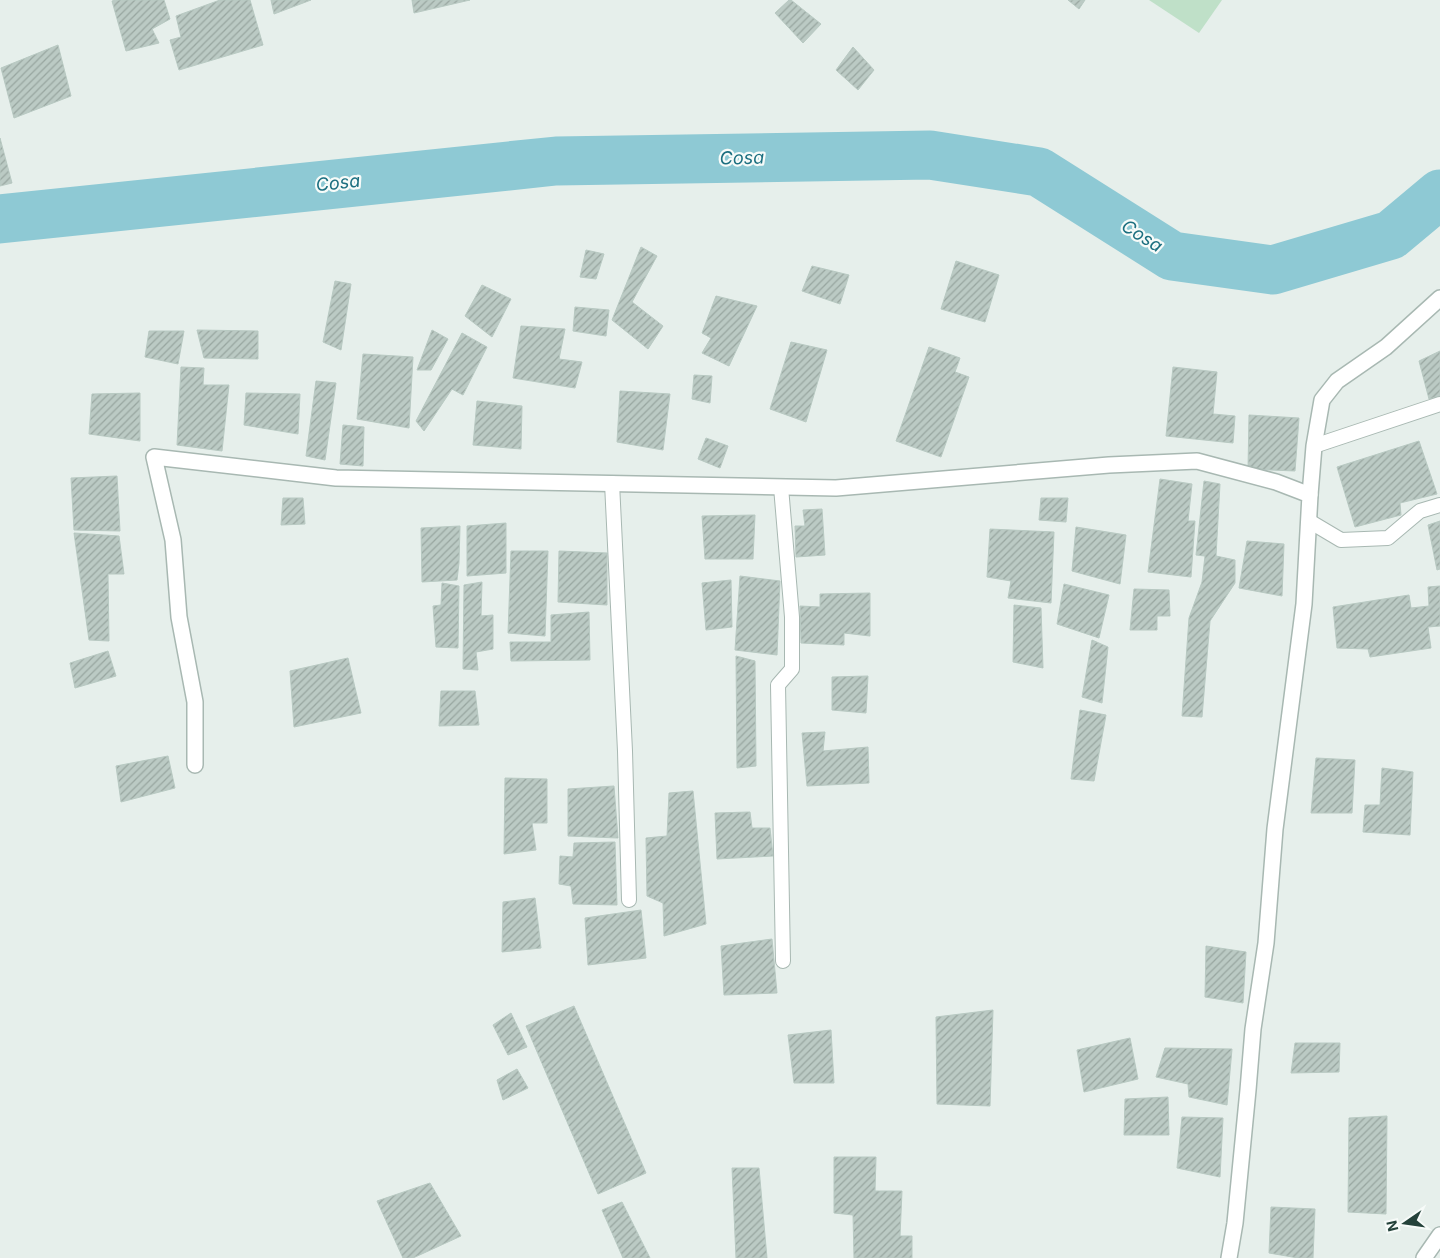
<svg xmlns="http://www.w3.org/2000/svg" width="1440" height="1258" font-family="Inter,sans-serif">
<defs>
<pattern id="building-hatch" width="6" height="6" patternUnits="userSpaceOnUse" patternTransform="scale(1.25)"><rect width="6" height="6" fill="#bbcac4"/><path d="M-1 1l2-2M0 6l6-6M5 7l2-2" fill="none" stroke="#98a6a0"/></pattern>
</defs>
<rect width="100%" height="100%" fill="#e6efeb"/>
<polygon fill="#bfe0c8" points="1149,0 1222,0 1199,33"/>
<g fill="none" stroke-linecap="round" stroke-linejoin="round">
<polyline stroke="#8ec9d4" stroke-width="49" points="0,219 556,161 930,155 1039,172 1172,256 1273,270 1391,235 1440,194"/>
</g>
<g fill="url(#building-hatch)" stroke="#b8c9c2">
<polygon points="116,0 164,0 170,19 152,29 159,43 126,51 112,1"/>
<polygon points="220,0 250,0 263,45 179,70 170,40 181,37 176,16"/>
<polygon points="271,0 311,0 274,14"/>
<polygon points="412,0 470,0 414,13"/>
<polygon points="789,0 791,0 821,24 803,43 775,13"/>
<polygon points="1068,0 1085,0 1079,9"/>
<polygon points="58,45 71,96 14,118 1,68"/>
<polygon points="853,47 874,70 858,90 836,70"/>
<polygon points="0,138 12,183 0,186"/>
<polygon points="641,247 657,256 632,302 663,326 648,349 612,320"/>
<polygon points="586,250 604,254 596,279 580,277"/>
<polygon points="956,261 999,275 985,322 941,309"/>
<polygon points="812,266 849,275 840,304 802,291"/>
<polygon points="335,281 351,284 341,350 323,342"/>
<polygon points="482,285 511,299 492,337 465,316"/>
<polygon points="716,296 757,306 729,366 702,353 711,338 702,333"/>
<polygon points="575,307 609,310 606,336 573,331"/>
<polygon points="521,326 565,329 559,359 582,362 575,388 513,378"/>
<polygon points="197,330 258,331 258,359 204,358"/>
<polygon points="432,330 448,339 431,370 417,370"/>
<polygon points="149,331 184,331 178,364 145,357"/>
<polygon points="462,333 487,347 463,395 452,389 424,431 416,421"/>
<polygon points="791,342 827,350 806,422 770,409"/>
<polygon points="929,347 960,358 955,372 969,377 941,457 896,441"/>
<polygon points="1440,351 1440,396 1429,399 1419,361"/>
<polygon points="363,354 413,357 409,428 357,419"/>
<polygon points="181,367 204,368 203,385 229,385 222,451 177,445"/>
<polygon points="1173,367 1217,372 1213,414 1235,416 1233,443 1166,436"/>
<polygon points="694,375 712,376 710,403 692,399"/>
<polygon points="316,381 336,383 325,460 306,456"/>
<polygon points="620,391 670,394 663,450 617,442"/>
<polygon points="140,393 140,441 89,434 92,394"/>
<polygon points="246,393 300,394 298,434 244,425"/>
<polygon points="477,401 522,406 521,449 473,445"/>
<polygon points="1249,415 1299,418 1295,471 1248,469"/>
<polygon points="343,425 364,427 363,466 340,464"/>
<polygon points="706,438 728,446 720,468 698,459"/>
<polygon points="1419,441 1437,494 1400,503 1401,515 1355,527 1337,467"/>
<polygon points="117,476 120,531 74,530 71,478"/>
<polygon points="1160,479 1192,484 1188,521 1195,521 1191,577 1148,572"/>
<polygon points="1204,481 1220,484 1216,556 1235,560 1235,583 1210,621 1202,717 1182,716 1189,618 1202,582 1205,556 1196,555"/>
<polygon points="283,498 303,498 305,524 281,525"/>
<polygon points="1041,498 1068,498 1066,522 1039,520"/>
<polygon points="822,509 825,555 796,557 795,526 805,526 803,510"/>
<polygon points="755,515 753,559 705,559 702,516"/>
<polygon points="1440,521 1440,569 1437,570 1428,525"/>
<polygon points="506,523 506,573 467,576 467,526"/>
<polygon points="460,526 459,563 457,580 422,582 421,528"/>
<polygon points="1076,527 1126,535 1120,584 1072,571"/>
<polygon points="990,529 1054,532 1051,603 1008,598 1011,581 987,577"/>
<polygon points="74,533 119,536 124,574 108,574 109,641 89,640"/>
<polygon points="1247,541 1284,544 1282,596 1239,588"/>
<polygon points="511,551 548,551 545,636 508,633"/>
<polygon points="559,551 607,553 607,605 558,602"/>
<polygon points="740,576 780,581 777,655 735,650"/>
<polygon points="731,580 732,627 706,630 702,583"/>
<polygon points="482,582 481,616 493,615 493,649 476,652 478,670 463,669 464,585"/>
<polygon points="442,583 459,586 458,648 436,647 433,606 441,605"/>
<polygon points="1064,584 1109,595 1099,638 1057,624"/>
<polygon points="1440,586 1440,626 1428,627 1431,648 1370,657 1368,649 1337,648 1333,607 1409,595 1411,608 1429,606 1428,587"/>
<polygon points="1134,589 1169,590 1170,616 1157,616 1157,630 1130,630"/>
<polygon points="870,593 870,636 844,633 844,645 801,643 800,606 820,607 820,594"/>
<polygon points="1014,605 1041,608 1043,668 1013,662"/>
<polygon points="589,612 590,660 511,661 510,642 551,642 551,615"/>
<polygon points="1092,640 1108,647 1102,703 1082,697"/>
<polygon points="108,651 116,676 75,688 70,663"/>
<polygon points="736,656 755,661 756,766 737,768"/>
<polygon points="348,658 361,713 294,727 290,671"/>
<polygon points="868,676 866,713 832,710 832,677"/>
<polygon points="441,691 475,691 479,725 439,726"/>
<polygon points="1080,710 1106,715 1094,781 1071,779"/>
<polygon points="825,732 823,751 868,747 869,783 807,786 802,733"/>
<polygon points="168,756 175,788 121,802 116,766"/>
<polygon points="1316,758 1355,760 1352,813 1311,813"/>
<polygon points="1382,768 1413,772 1410,835 1363,832 1365,805 1380,805"/>
<polygon points="505,778 547,779 547,823 532,823 536,850 504,854"/>
<polygon points="614,786 618,838 568,836 568,789"/>
<polygon points="693,791 706,924 664,936 663,903 647,896 646,838 667,836 669,793"/>
<polygon points="750,812 752,828 770,828 773,856 717,859 715,813"/>
<polygon points="615,842 617,905 573,904 571,886 559,884 560,856 573,857 574,843"/>
<polygon points="535,898 541,948 502,952 503,902"/>
<polygon points="641,910 646,958 588,965 585,918"/>
<polygon points="772,939 777,993 724,995 721,946"/>
<polygon points="1206,946 1246,952 1243,1003 1205,997"/>
<polygon points="574,1006 646,1173 598,1194 526,1026"/>
<polygon points="993,1010 990,1106 937,1104 936,1017"/>
<polygon points="511,1013 527,1047 508,1055 493,1025"/>
<polygon points="831,1030 834,1083 794,1083 788,1035"/>
<polygon points="1130,1038 1138,1079 1084,1092 1077,1050"/>
<polygon points="1295,1043 1340,1043 1339,1072 1291,1073"/>
<polygon points="1165,1048 1232,1049 1227,1105 1189,1097 1188,1084 1156,1077"/>
<polygon points="517,1069 528,1088 503,1100 497,1080"/>
<polygon points="1168,1097 1169,1135 1124,1135 1125,1099"/>
<polygon points="1387,1116 1386,1214 1348,1212 1349,1118"/>
<polygon points="1182,1117 1223,1118 1220,1177 1177,1168"/>
<polygon points="834,1157 876,1157 875,1191 902,1191 900,1236 912,1236 912,1258 854,1258 853,1215 834,1213"/>
<polygon points="732,1168 759,1168 767,1258 736,1258"/>
<polygon points="430,1183 461,1236 413,1258 403,1258 377,1201"/>
<polygon points="622,1202 650,1258 623,1258 602,1210"/>
<polygon points="1271,1207 1315,1209 1313,1258 1298,1258 1269,1253"/>
</g>
<g fill="none" stroke-linecap="round" stroke-linejoin="round">
<g stroke="#a8b8b2" stroke-width="16">
<g id="lane">
<polyline points="1314,446 1440,404"/>
<polyline points="612,483 625,751 629,900"/>
<polyline points="781,487 792,617 792,669 778,685 783,961"/>
<polyline points="1309,521 1341,540 1388,538 1420,511 1440,505"/>
</g>
</g>
<g stroke="#a8b8b2" stroke-width="18">
<g id="street">
<polyline points="1310,495 1314,446 1322,400 1337,381 1386,347 1440,298"/>
<polyline points="195,765 195,702 179,617 173,540 154,457 336,478 836,488 1109,465 1197,461 1276,482 1310,495 1304,604 1275,829 1266,943 1253,1029 1248,1090 1235,1223 1229,1258"/>
<polyline points="1424,1258 1440,1235"/>
</g>
</g>
<use href="#lane" stroke="#fff" stroke-width="14"/>
<use href="#street" stroke="#fff" stroke-width="15"/>
</g>
<g text-anchor="middle" stroke-width="4.5" stroke-linejoin="round" paint-order="stroke">
<g font-size="18" font-style="italic" fill="#1c6f80" stroke="#f7fbf9">
<text transform="translate(742 158) rotate(-1)" y="6">Cosa</text>
<text transform="translate(338 183) rotate(-6)" y="6">Cosa</text>
<text transform="translate(1142 236) rotate(32)" y="6">Cosa</text>
</g>
</g>
<g transform="translate(1405 1223) rotate(257)" stroke="#f7fbf9" stroke-width="4" paint-order="stroke">
<path d="M0-4L9 19L0 12L-9 19Z" fill="#24423a"/>
<text y="-8" font-size="14" font-weight="bold" text-anchor="middle" fill="#24423a">N</text>
</g>
</svg>
